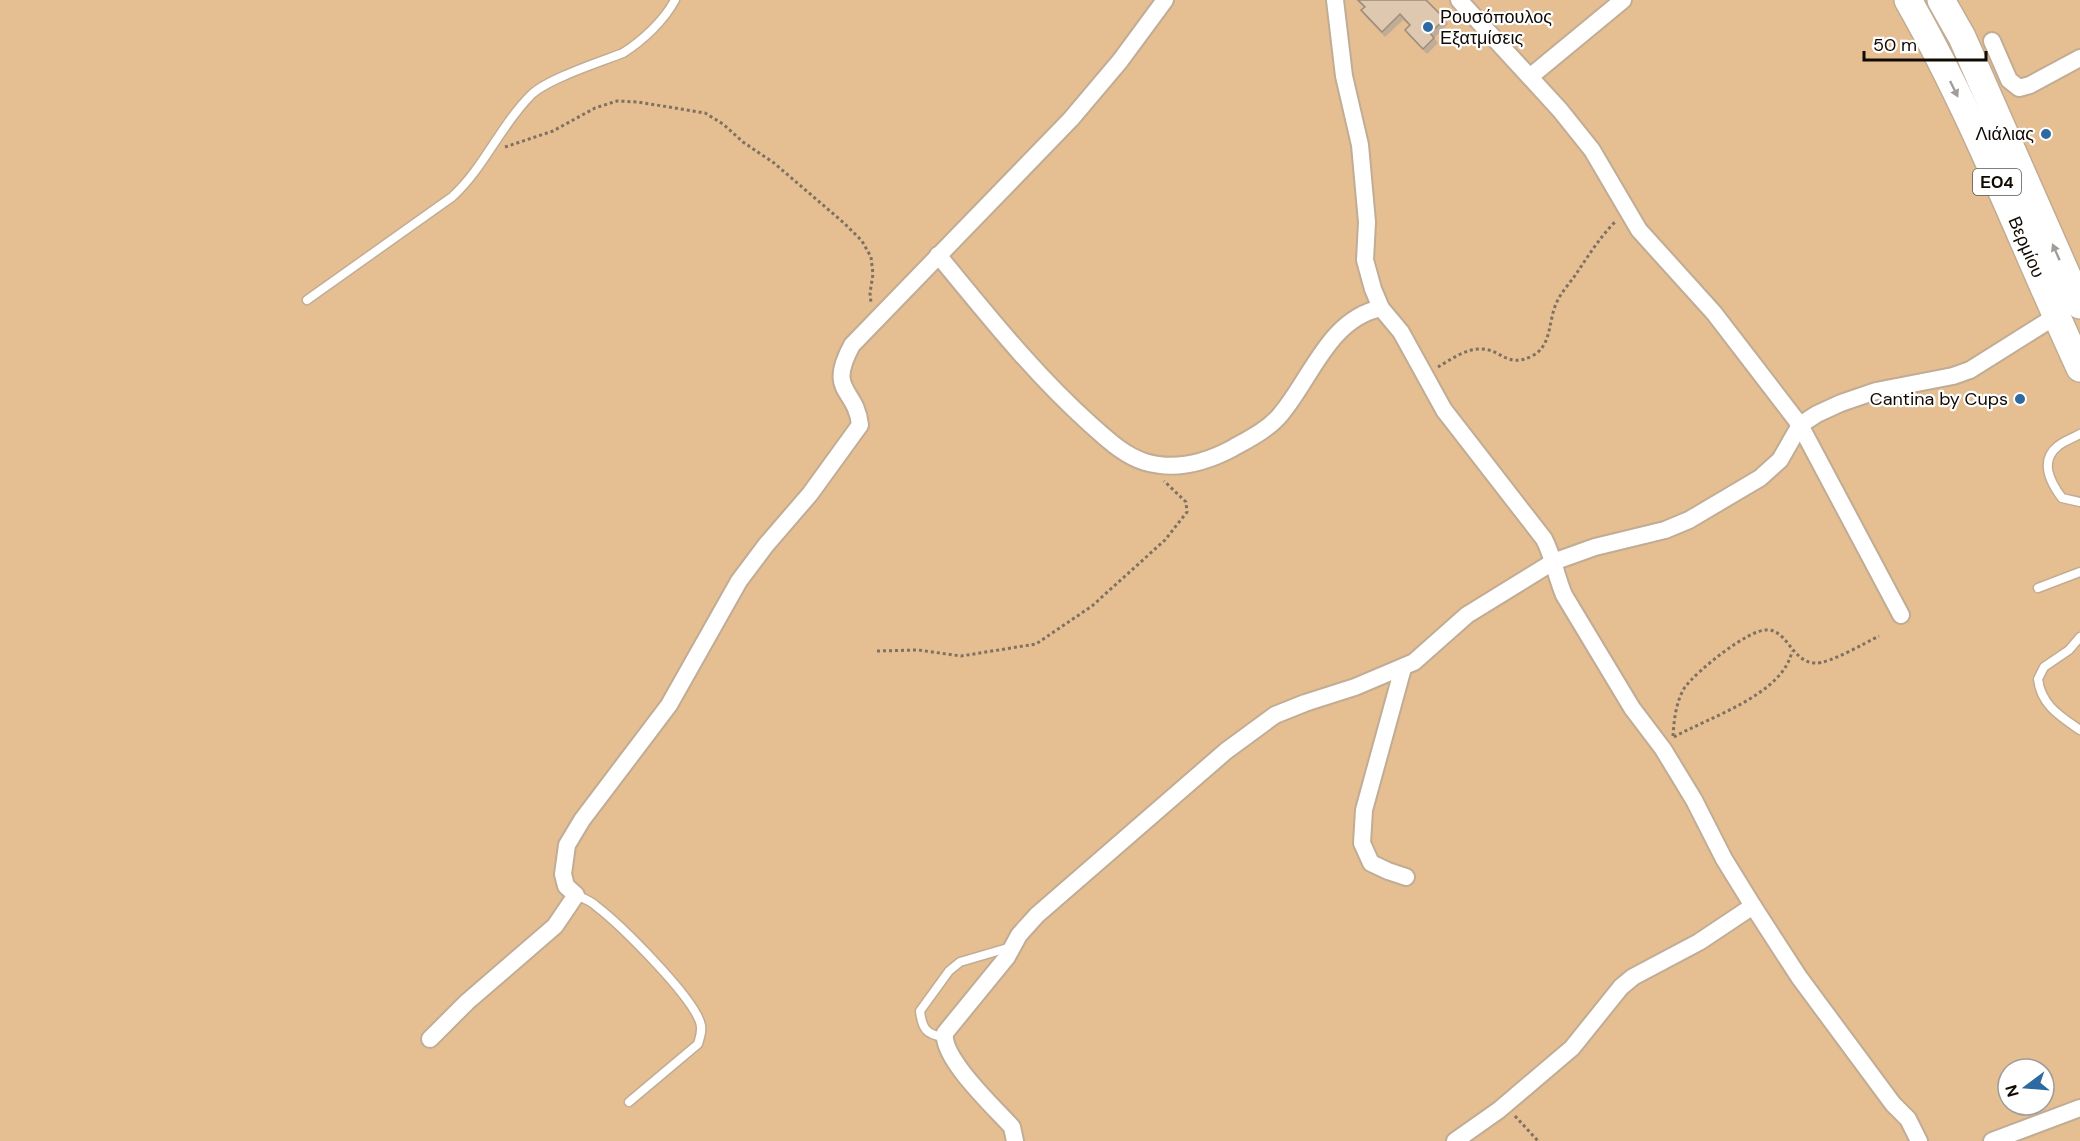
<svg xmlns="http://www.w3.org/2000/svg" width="2080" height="1141" font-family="'DM Sans',sans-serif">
<rect width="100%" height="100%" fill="#fdebd7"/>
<path fill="#e5be92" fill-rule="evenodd" d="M0,0H2080V1141H0ZM2008,1069H2044V1105H2008Z"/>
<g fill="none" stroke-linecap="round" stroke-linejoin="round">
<g stroke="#c1ac94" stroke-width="11">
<g id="lane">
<path d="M307,300L452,197C484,168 500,126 531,95C547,79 600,62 623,53C642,41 664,21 675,0"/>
<path d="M2080,434C2073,438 2064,441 2058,446C2039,461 2050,482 2062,498L2080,502"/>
<polyline points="2038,588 2080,572"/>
<path d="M2080,637L2069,650L2044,667L2038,679C2041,705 2060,716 2080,730"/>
<path d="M576,895C583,898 591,901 596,906C621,925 691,995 700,1022C703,1030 700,1037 698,1044L629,1102"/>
<path d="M944,1037C926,1035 922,1028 920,1011L949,971L960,962L1011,947"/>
</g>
</g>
<g stroke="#c1ac94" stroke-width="20">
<g id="street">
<path d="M1335,0L1344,76L1360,145L1367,222L1365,260L1373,289L1381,308L1401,332L1444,410L1544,539C1553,556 1556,576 1564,595L1632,708L1663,749L1694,800L1724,859L1753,906L1799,977L1893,1104L1908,1119L1919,1141"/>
<polyline points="1459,0 1560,110 1592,150 1639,230 1714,313 1800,425 1901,615"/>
<polyline points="1992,41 2009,80 2019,88 2030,85 2080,58"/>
<polyline points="1531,76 1623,0"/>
<path d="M938,255C986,313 1033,373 1090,424C1107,439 1123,455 1145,462C1175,471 1207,462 1233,448C1249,439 1269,429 1281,414C1312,377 1329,319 1381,308"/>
<polyline points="1403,668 1364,810 1362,843 1371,863 1388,871 1406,877"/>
<path d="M430,1039L467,1002L555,926L576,895L566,886L563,874L567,845L582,820L669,705L739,581L766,545L810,494L860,425C856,387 826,393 852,345L1071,119L1120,61L1165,0"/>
<path d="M1015,1141L1012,1127C995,1108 941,1058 945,1033L1007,957L1019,935L1037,915L1226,751L1275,715L1305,703L1355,687L1414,662L1467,615L1553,562L1595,547L1665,530L1689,520L1760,478L1780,460L1800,425L1817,414L1841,403L1876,391L1953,376L1970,370L2056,316"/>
<polyline points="1455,1141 1499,1110 1572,1048 1621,987 1633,977 1699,942 1753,906"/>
<polyline points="1992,1141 2080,1108"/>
</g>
</g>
<g stroke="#c1ac94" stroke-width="30">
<g id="primary">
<path id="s1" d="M1908,0C1975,117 2023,245 2080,368"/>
<polyline points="1941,0 1962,37 2080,305"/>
</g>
</g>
<g stroke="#7e7164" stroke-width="3" stroke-dasharray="3 3" stroke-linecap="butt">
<polyline points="505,147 553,131 595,108 617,101 638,102 705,113 723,124 743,142 774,163 844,223 862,241 871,257 873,274 870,293 871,303"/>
<path d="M1438,367C1450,360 1465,349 1480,349C1500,348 1507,369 1532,356C1552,346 1548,322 1556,304C1560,294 1568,285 1574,277C1587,258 1599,238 1615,222"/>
<polyline points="877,651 918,650 961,656 1036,644 1092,606 1165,540 1187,512 1186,502 1164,481"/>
<path d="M1673,736C1674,720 1676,701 1685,687C1696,672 1749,628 1768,630C1788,631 1792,662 1815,663C1829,664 1865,643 1879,636"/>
<path d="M1674,737C1709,717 1783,695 1792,651"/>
<polyline points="1515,1116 1538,1141"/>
</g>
<use href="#lane" stroke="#fff" stroke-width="8"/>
<use href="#street" stroke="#fff" stroke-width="16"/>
<use href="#primary" stroke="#fff" stroke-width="27"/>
</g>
<polygon fill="#c0ac97" points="1356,0 1426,0 1445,19 1448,24 1434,38 1438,43 1427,54 1409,36 1405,30 1410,26 1403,20 1385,37 1365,16 1361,10 1364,7"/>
<polygon fill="#dfc8b0" stroke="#9c8c7b" stroke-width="1.5" points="1358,0 1426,0 1445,19 1430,33 1434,38 1423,49 1405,30 1410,25 1400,14 1382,32 1361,10 1365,7"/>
<defs><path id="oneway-solid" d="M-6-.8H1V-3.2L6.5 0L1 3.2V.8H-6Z" transform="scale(1.5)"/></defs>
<g fill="#a09d9a">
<use href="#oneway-solid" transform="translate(1954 89) rotate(64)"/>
<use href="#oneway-solid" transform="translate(2056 252) rotate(-114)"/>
</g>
<g fill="#2e69a1" stroke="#fff" stroke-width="2">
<circle cx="1428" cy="27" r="6"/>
<circle cx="2046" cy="134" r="6"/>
<circle cx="2020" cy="399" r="6"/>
</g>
<g text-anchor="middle" stroke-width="4.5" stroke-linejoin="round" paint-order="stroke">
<rect fill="#fff" stroke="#58544f" stroke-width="1.5" x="1973" y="169" width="48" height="26" rx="4.5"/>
<g font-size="16" font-weight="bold" fill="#110a03">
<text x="1997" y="188">ΕΟ4</text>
</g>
<g font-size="18" fill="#110a03" stroke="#fff" text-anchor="end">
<text x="1440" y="23" text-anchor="start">Ρουσόπουλος<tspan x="1440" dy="21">Εξατμίσεις</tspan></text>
<text x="2034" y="140">Λιάλιας</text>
<text x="2008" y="405">Cantina by Cups</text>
</g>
<g font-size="18" fill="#110a03" stroke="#fff">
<text dy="6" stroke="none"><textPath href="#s1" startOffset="274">Βερμίου</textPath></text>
</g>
</g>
<g transform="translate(2026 1087) rotate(254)"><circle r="28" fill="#ffffff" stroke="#a09d9a" stroke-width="1.5"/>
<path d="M0-4.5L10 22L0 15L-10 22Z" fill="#2e69a1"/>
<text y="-9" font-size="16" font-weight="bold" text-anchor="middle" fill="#110a03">N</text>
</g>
<path d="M1864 51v9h122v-9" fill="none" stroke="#110a03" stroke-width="3"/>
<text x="1873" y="51" font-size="18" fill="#110a03" stroke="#ffffff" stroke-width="4.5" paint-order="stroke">50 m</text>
</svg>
